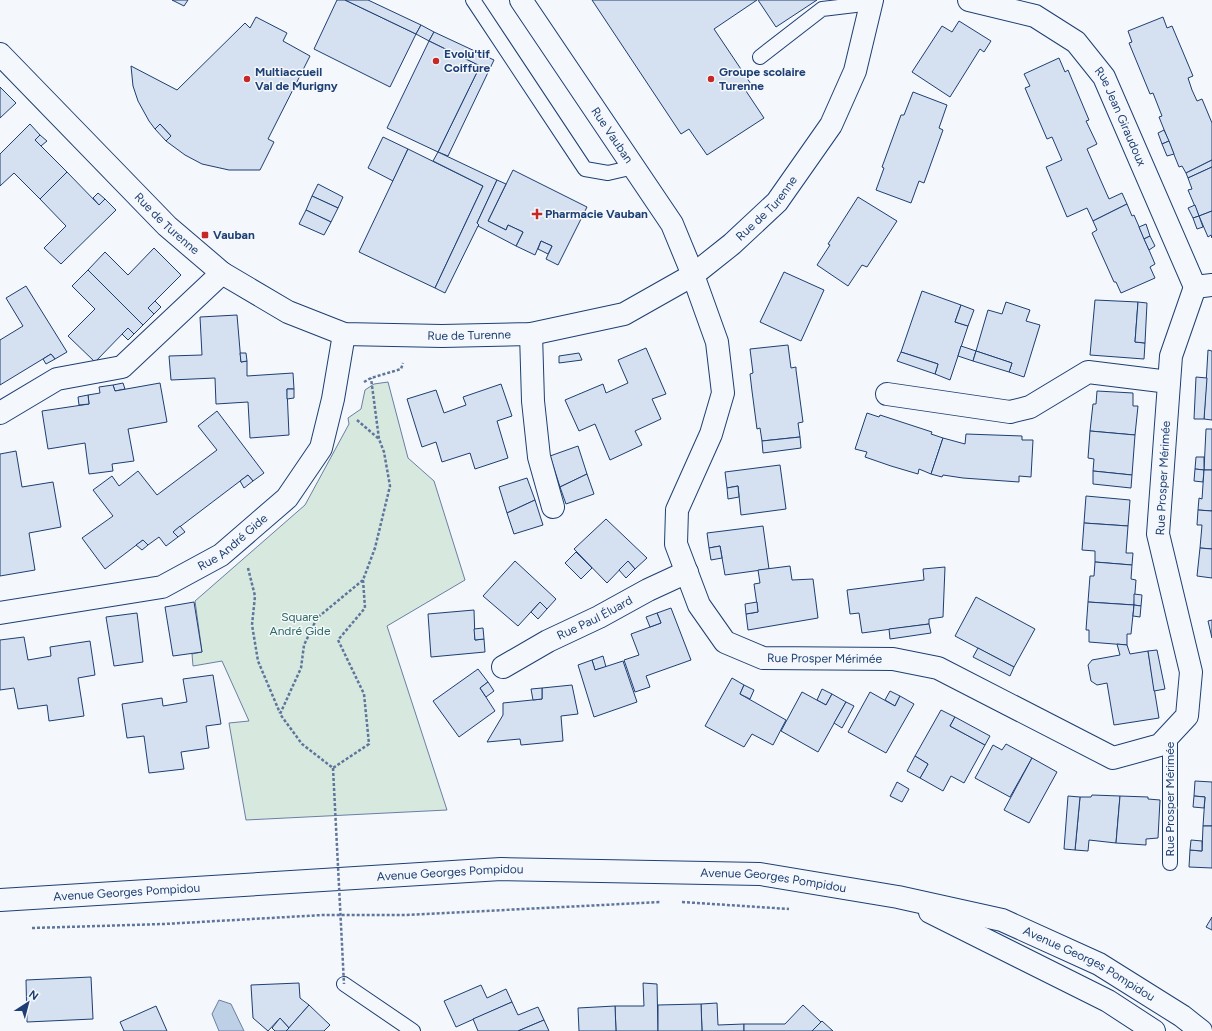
<svg xmlns="http://www.w3.org/2000/svg" width="1212" height="1031" font-family="Figtree,sans-serif">
<rect width="100%" height="100%" fill="#f4f7fb"/>
<polygon fill="#d7e8df" stroke="#687fa3" points="388,382 408,458 434,481 465,580 387,626 447,810 246,820 229,723 249,721 222,661 193,666 192,654 202,652 195,601 305,505 349,424 348,418 361,409 365,390 374,384"/>
<polygon fill="#bed0e5" stroke="#687fa3" points="219,1000 231,1004 244,1031 219,1031 212,1014"/>
<g fill="#d5e0f0" stroke="#1d3f73">
<polygon points="172,0 188,0 184,6"/>
<polygon points="337,0 345,0 416,34 390,87 314,49"/>
<polygon points="345,0 368,0 421,25 416,34"/>
<polygon points="592,0 757,0 714,29 753,87 746,91 764,118 707,155 689,129 681,134"/>
<polygon points="758,0 817,0 776,27"/>
<polygon points="256,17 287,33 283,41 310,56 268,139 274,142 260,170 229,170 202,164 185,155 166,141 171,136 160,124 155,129 149,121 138,101 133,86 131,66 177,90 245,23 250,28"/>
<polygon points="1163,17 1167,28 1172,26 1193,76 1188,78 1192,90 1197,101 1202,99 1212,123 1212,160 1186,173 1182,166 1179,167 1159,117 1162,116 1153,93 1150,94 1129,43 1132,42 1128,31"/>
<polygon points="959,21 991,41 984,52 980,49 950,97 912,72 942,26 952,32"/>
<polygon points="421,25 434,32 429,41 416,34"/>
<polygon points="434,32 494,60 448,156 438,152 480,66 429,41"/>
<polygon points="429,41 480,66 438,152 387,128"/>
<polygon points="1059,58 1065,72 1068,70 1089,120 1086,121 1097,144 1087,149 1101,181 1109,199 1122,193 1127,204 1093,221 1087,208 1067,217 1046,167 1062,160 1052,137 1047,139 1025,88 1030,86 1024,74"/>
<polygon points="0,87 16,103 0,118"/>
<polygon points="913,92 947,105 939,128 943,130 924,183 919,181 911,203 876,190 884,168 882,167 901,115 904,115"/>
<polygon points="30,124 40,135 35,140 67,172 40,199 14,173 0,186 0,154"/>
<polygon points="160,124 171,136 166,141 155,129"/>
<polygon points="1164,130 1169,141 1162,144 1158,133"/>
<polygon points="40,135 47,141 41,146 35,140"/>
<polygon points="383,137 408,149 393,181 368,168"/>
<polygon points="1169,141 1174,154 1167,156 1162,144"/>
<polygon points="408,149 483,186 435,288 359,252"/>
<polygon points="438,152 497,180 477,223 479,225 478,226 445,293 435,288 483,186 433,161"/>
<polygon points="1212,160 1212,167 1188,178 1186,173"/>
<polygon points="1212,167 1212,211 1199,216 1188,190 1192,189 1188,178"/>
<polygon points="513,170 587,207 558,265 546,259 552,246 541,241 535,255 516,246 523,232 508,225 506,230 488,221"/>
<polygon points="67,172 99,205 105,199 116,210 61,264 44,248 66,226 40,199"/>
<polygon points="497,180 506,184 488,221 506,230 508,225 523,232 516,246 478,226 479,225 477,223"/>
<polygon points="318,184 343,197 338,208 312,196"/>
<polygon points="98,193 105,199 99,205 93,198"/>
<polygon points="312,196 338,208 331,222 306,210"/>
<polygon points="858,197 897,221 867,267 862,265 848,286 817,265 830,245 828,244"/>
<polygon points="1127,204 1132,216 1134,215 1155,264 1150,267 1155,278 1121,293 1116,282 1114,282 1092,233 1097,230 1093,221"/>
<polygon points="1195,205 1199,216 1193,218 1188,208"/>
<polygon points="306,210 331,222 324,235 299,224"/>
<polygon points="1212,211 1212,238 1211,235 1208,237 1199,216"/>
<polygon points="1199,216 1203,227 1197,229 1193,218"/>
<polygon points="1146,224 1150,236 1144,239 1139,227"/>
<polygon points="1150,236 1155,246 1149,250 1144,239"/>
<polygon points="541,241 552,246 548,254 538,249"/>
<polygon points="154,248 181,275 148,308 154,314 143,325 88,270 105,252 128,275"/>
<polygon points="88,270 143,325 134,334 128,328 95,362 68,336 95,309 72,286"/>
<polygon points="784,272 824,290 801,341 760,322"/>
<polygon points="26,286 67,352 55,359 51,354 0,385 0,340 23,326 6,298"/>
<polygon points="922,291 961,305 955,322 968,326 950,380 935,374 938,364 901,352"/>
<polygon points="1095,300 1138,302 1135,342 1145,343 1144,359 1090,355"/>
<polygon points="155,301 161,307 154,314 148,308"/>
<polygon points="1006,302 1030,310 1026,321 1040,325 1024,377 1009,372 1012,363 976,351 988,310 1002,314"/>
<polygon points="1138,302 1147,303 1145,343 1135,342"/>
<polygon points="961,305 974,310 968,326 955,322"/>
<polygon points="237,315 241,362 247,361 247,376 293,373 294,389 287,389 289,435 250,438 248,402 216,404 215,378 171,380 169,356 202,355 200,317"/>
<polygon points="128,328 134,334 128,340 122,334"/>
<polygon points="788,345 791,368 796,367 796,370 803,422 798,423 800,437 762,441 760,428 757,429 752,391 750,374 753,373 750,349"/>
<polygon points="961,346 976,351 973,361 958,356"/>
<polygon points="646,348 666,394 652,399 661,419 635,431 642,445 610,460 595,424 579,431 565,400 603,384 606,393 628,383 618,360"/>
<polygon points="1208,350 1212,351 1212,420 1204,419"/>
<polygon points="976,351 1012,363 1009,372 973,361"/>
<polygon points="901,352 938,364 935,374 897,361"/>
<polygon points="240,353 246,353 247,361 241,362"/>
<polygon points="579,353 582,360 559,363 559,356"/>
<polygon points="51,354 55,359 46,364 43,359"/>
<polygon points="1196,377 1207,378 1204,419 1194,419"/>
<polygon points="123,383 125,389 115,391 113,385"/>
<polygon points="160,383 167,422 128,429 134,461 112,464 113,471 89,474 85,443 48,449 42,411 89,404 88,395 100,393 99,387 113,385 115,391"/>
<polygon points="501,384 512,416 497,421 508,458 475,469 470,453 442,462 436,442 422,447 407,399 436,390 444,413 466,405 463,397"/>
<polygon points="287,389 294,389 294,398 287,399"/>
<polygon points="1097,391 1133,393 1133,406 1138,406 1135,435 1090,431 1093,404 1096,404"/>
<polygon points="88,395 89,404 79,405 78,397"/>
<polygon points="217,411 264,473 253,481 248,475 173,532 178,537 166,546 159,537 148,545 143,540 105,569 82,538 113,516 93,490 112,476 119,486 138,471 157,495 217,450 198,426"/>
<polygon points="867,413 879,417 880,415 932,432 931,434 943,438 931,474 919,469 918,474 891,466 865,457 867,452 855,449"/>
<polygon points="1206,429 1212,429 1212,470 1204,470"/>
<polygon points="1090,431 1135,435 1132,475 1093,471 1094,459 1088,458"/>
<polygon points="966,434 1022,436 1022,440 1033,440 1031,477 1019,476 1019,482 963,478 943,475 942,477 931,474 943,438 965,444"/>
<polygon points="800,437 801,448 763,453 762,441"/>
<polygon points="578,446 587,474 560,487 550,456"/>
<polygon points="16,451 22,487 53,482 61,527 29,533 35,570 0,576 0,454"/>
<polygon points="1196,457 1204,457 1204,470 1195,469"/>
<polygon points="780,465 786,509 741,515 738,486 727,488 725,472"/>
<polygon points="1195,469 1204,470 1203,482 1194,481"/>
<polygon points="1204,470 1212,470 1212,511 1198,510 1199,498 1202,499"/>
<polygon points="1093,471 1132,475 1131,488 1093,484"/>
<polygon points="587,474 594,494 566,504 560,487"/>
<polygon points="248,475 253,481 244,488 240,481"/>
<polygon points="527,478 535,500 507,513 499,487"/>
<polygon points="738,486 739,497 728,499 727,488"/>
<polygon points="1086,496 1130,500 1128,526 1084,523"/>
<polygon points="535,500 543,525 514,534 507,513"/>
<polygon points="1198,510 1212,511 1212,549 1200,548 1202,525 1197,525"/>
<polygon points="606,519 647,558 635,569 628,561 607,583 574,549"/>
<polygon points="1084,523 1128,526 1126,553 1133,553 1132,565 1095,562 1095,551 1082,550"/>
<polygon points="180,526 185,532 178,537 173,532"/>
<polygon points="763,526 769,569 725,575 720,546 709,548 707,533"/>
<polygon points="143,540 148,545 142,550 136,545"/>
<polygon points="720,546 722,558 711,560 709,548"/>
<polygon points="1200,548 1212,549 1212,578 1197,576"/>
<polygon points="576,552 592,568 581,579 565,563"/>
<polygon points="515,561 556,599 547,609 540,602 518,626 483,596"/>
<polygon points="628,561 635,569 626,578 619,570"/>
<polygon points="1095,562 1132,565 1131,579 1136,580 1134,605 1088,602 1090,576 1094,576"/>
<polygon points="790,566 792,580 813,579 818,618 748,630 746,614 758,612 754,584 760,583 758,570"/>
<polygon points="945,567 943,617 929,619 929,624 862,633 859,613 850,614 847,590 924,580 923,569"/>
<polygon points="1134,594 1142,595 1141,606 1134,605"/>
<polygon points="976,597 1035,629 1014,667 955,636"/>
<polygon points="194,602 202,652 173,656 165,607"/>
<polygon points="540,602 547,609 538,619 531,612"/>
<polygon points="757,602 758,612 746,614 745,604"/>
<polygon points="1088,602 1134,605 1131,634 1127,634 1127,645 1089,642 1089,630 1086,630"/>
<polygon points="1134,605 1141,606 1140,617 1133,616"/>
<polygon points="671,608 691,660 646,676 650,687 635,692 624,660 639,655 631,634 661,623 657,613"/>
<polygon points="474,610 475,640 484,639 485,652 431,657 428,614"/>
<polygon points="137,613 143,662 114,666 106,617"/>
<polygon points="657,613 661,623 650,627 646,617"/>
<polygon points="1212,620 1212,638 1208,621"/>
<polygon points="929,624 931,633 890,639 889,629"/>
<polygon points="483,628 484,639 475,640 474,629"/>
<polygon points="24,637 28,660 51,656 50,647 90,641 95,675 78,678 84,716 49,721 47,705 18,709 14,688 0,690 0,640"/>
<polygon points="1117,644 1127,645 1130,654 1148,651 1159,718 1114,725 1107,683 1097,685 1091,681 1088,665 1092,660 1120,655"/>
<polygon points="978,648 1014,667 1010,676 973,657"/>
<polygon points="1157,650 1165,689 1154,691 1148,651"/>
<polygon points="603,656 606,667 595,670 592,660"/>
<polygon points="592,660 595,670 623,661 637,702 594,717 578,665"/>
<polygon points="478,669 488,682 480,688 495,711 459,737 433,701"/>
<polygon points="213,675 221,724 206,726 209,748 181,752 184,769 149,773 144,736 127,738 122,704 162,698 163,706 187,702 183,679"/>
<polygon points="732,678 744,685 740,694 786,720 773,745 752,734 744,747 705,726"/>
<polygon points="488,682 494,691 486,697 480,688"/>
<polygon points="572,685 578,714 561,716 563,741 521,745 520,739 487,742 503,715 503,703 542,699 542,688"/>
<polygon points="744,685 754,690 750,699 740,694"/>
<polygon points="542,688 542,699 533,700 531,689"/>
<polygon points="822,689 832,694 826,705 817,700"/>
<polygon points="890,691 900,696 895,706 885,700"/>
<polygon points="802,692 826,705 832,694 846,702 818,752 781,731"/>
<polygon points="870,692 895,706 900,696 914,704 886,753 848,732"/>
<polygon points="846,702 854,706 842,728 834,723"/>
<polygon points="941,710 955,717 950,726 985,745 964,783 951,776 943,791 920,778 928,764 915,756"/>
<polygon points="955,717 990,736 985,745 950,726"/>
<polygon points="1006,744 1032,758 1010,797 975,778 993,745 1002,750"/>
<polygon points="915,756 928,764 920,778 907,771"/>
<polygon points="1032,758 1057,772 1029,823 1004,810"/>
<polygon points="1195,781 1212,782 1212,826 1203,826 1205,797 1194,796"/>
<polygon points="897,782 909,789 902,802 890,796"/>
<polygon points="1092,795 1120,796 1116,843 1089,840 1088,851 1075,850 1080,797 1091,797"/>
<polygon points="1068,796 1080,797 1075,850 1064,849"/>
<polygon points="1120,796 1148,797 1148,799 1160,800 1158,838 1146,839 1146,845 1116,843"/>
<polygon points="1194,796 1205,797 1204,808 1193,807"/>
<polygon points="1203,826 1212,826 1212,868 1189,867 1190,850 1202,851"/>
<polygon points="1191,840 1202,841 1202,851 1190,850"/>
<polygon points="1212,917 1212,930 1206,927"/>
<polygon points="91,977 93,1019 27,1022 26,980"/>
<polygon points="299,983 300,998 309,1005 289,1028 280,1018 268,1031 253,1018 251,985"/>
<polygon points="643,983 657,984 658,1031 616,1031 615,1006 644,1006"/>
<polygon points="481,985 487,998 506,989 512,1002 456,1027 444,1001"/>
<polygon points="512,1002 518,1015 538,1007 544,1020 518,1031 478,1031 473,1019"/>
<polygon points="717,1003 718,1025 744,1024 744,1031 702,1031 701,1004"/>
<polygon points="701,1004 702,1031 658,1031 658,1005"/>
<polygon points="309,1005 330,1025 324,1031 286,1031"/>
<polygon points="803,1005 821,1022 812,1031 744,1031 744,1024 785,1024"/>
<polygon points="156,1006 167,1031 124,1031 120,1022"/>
<polygon points="615,1006 616,1031 579,1031 578,1008"/>
<polygon points="280,1018 289,1028 286,1031 275,1031 272,1028"/>
<polygon points="544,1020 549,1031 518,1031"/>
<polygon points="822,1021 833,1031 812,1031"/>
</g>
<g fill="none" stroke-linecap="round" stroke-linejoin="round">
<g stroke="#1d3f73" stroke-width="16">
<g id="lane">
<polyline points="473,0 585,169 608,173 634,167"/>
<polyline points="760,57 822,9 872,3"/>
<polyline points="1170,863 1170,734"/>
<polyline points="344,984 413,1031"/>
</g>
</g>
<g stroke="#1d3f73" stroke-width="24">
<g id="street">
<path id="s1" d="M521,0L672,224L693,275L717,342L723,393L711,434L677,510L676,544L699,605L725,642L763,658L893,659L938,668L1113,758L1160,745L1187,716L1191,672L1158,534L1171,356L1195,287"/>
<path id="s2" d="M969,0L1035,16L1076,42L1104,77L1195,287L1212,285"/>
<path id="s3" d="M0,54L167,226L222,273L288,312L344,334L442,336L531,334L624,314L693,275L732,244L777,202L831,125L855,71L872,0"/>
<polyline points="531,334 533,401 539,457 553,507"/>
<polyline points="887,394 1010,412 1030,407 1088,372 1169,382"/>
<polyline points="0,413 57,379 122,367 222,273"/>
<path id="s4" d="M0,613L162,587L221,555L287,498L321,448L333,399L344,334"/>
<path id="s5" d="M503,667L548,641L599,617L648,590L687,572"/>
</g>
</g>
<g stroke="#1d3f73" stroke-width="24">
<g id="secondary">
<path id="s6" d="M0,900L501,869L760,874L898,897L1002,920L1099,964L1182,1016L1201,1031"/>
<polyline points="930,912 1108,1001 1154,1031"/>
</g>
</g>
<g stroke="#5e769c" stroke-width="2.5" stroke-dasharray="3 2" stroke-linecap="butt">
<polyline points="364,382 371,378 401,369 403,363"/>
<polyline points="357,420 379,439"/>
<polyline points="248,568 255,596 252,625 258,661 280,713"/>
<polyline points="363,580 365,608 338,640 364,694 369,744 333,768 302,744 280,714 301,668 304,645 317,618 363,580 375,548 390,486 384,452 379,439 371,378"/>
<polyline points="682,902 789,909"/>
<polyline points="32,928 164,924 323,915 406,915 661,902"/>
</g>
<use href="#lane" stroke="#f4f7fb" stroke-width="14"/>
<use href="#street" stroke="#f4f7fb" stroke-width="22"/>
<use href="#secondary" stroke="#f4f7fb" stroke-width="22"/>
<polyline stroke="#5e769c" stroke-width="2.5" stroke-dasharray="3 2" stroke-linecap="butt" points="333,768 344,984"/>
</g>
<g fill="#c62828" stroke="#f4f7fb" stroke-width="1.5">
<circle cx="436" cy="61" r="4"/>
<circle cx="247" cy="79" r="4"/>
<circle cx="711" cy="79" r="4"/>
<path d="M535 208h4v4h4v4h-4v4h-4v-4h-4v-4h4z"/>
<rect x="201" y="231" width="8" height="8" rx="2"/>
</g>
<g text-anchor="middle" stroke-width="3" stroke-linejoin="round" paint-order="stroke">
<g font-size="12" font-weight="bold" fill="#1d3f73" stroke="#f4f7fb" text-anchor="start">
<text x="444" y="58">Evolu'tif<tspan x="444" dy="14">Coiffure</tspan></text>
<text x="255" y="76">Multiaccueil<tspan x="255" dy="14">Val de Murigny</tspan></text>
<text x="719" y="76">Groupe scolaire<tspan x="719" dy="14">Turenne</tspan></text>
<text x="545" y="218">Pharmacie Vauban</text>
<text x="213" y="239">Vauban</text>
</g>
<g font-size="12" fill="#1d3f73" stroke="#f4f7fb">
<text dy="4" stroke="none"><textPath href="#s2" startOffset="204">Rue Jean Giraudoux</textPath></text>
<text dy="4" stroke="none"><textPath href="#s1" startOffset="163">Rue Vauban</textPath></text>
<text dy="4" stroke="none"><textPath href="#s3" startOffset="910">Rue de Turenne</textPath></text>
<text dy="4" stroke="none"><textPath href="#s3" startOffset="238">Rue de Turenne</textPath></text>
<text dy="4" stroke="none"><textPath href="#s3" startOffset="574">Rue de Turenne</textPath></text>
<text transform="translate(1163 478) rotate(-87)" y="4">Rue Prosper Mérimée</text>
<text dy="4" stroke="none"><textPath href="#s4" startOffset="248">Rue André Gide</textPath></text>
<text dy="4" stroke="none"><textPath href="#s5" startOffset="104">Rue Paul Éluard</textPath></text>
<text dy="4" stroke="none"><textPath href="#s1" startOffset="821">Rue Prosper Mérimée</textPath></text>
<text transform="translate(1170 799) rotate(-90)" y="4">Rue Prosper Mérimée</text>
<text dy="4" stroke="none"><textPath href="#s6" startOffset="451">Avenue Georges Pompidou</textPath></text>
<text dy="4" stroke="none"><textPath href="#s6" startOffset="775">Avenue Georges Pompidou</textPath></text>
<text dy="4" stroke="none"><textPath href="#s6" startOffset="127">Avenue Georges Pompidou</textPath></text>
<text dy="4" stroke="none"><textPath href="#s6" startOffset="1105">Avenue Georges Pompidou</textPath></text>
</g>
<g font-size="12" fill="#2c6c60" stroke="#f4f7fb">
<text x="300" y="621">Square<tspan x="300" dy="14">André Gide</tspan></text>
</g>
</g>
<g transform="translate(28 1003) rotate(36)" stroke="#f4f7fb" stroke-width="3" paint-order="stroke">
<path d="M0-3L7 15L0 10L-7 15Z" fill="#1d3f73"/>
<text y="-6" font-size="11" font-weight="bold" text-anchor="middle" fill="#1d3f73">N</text>
</g>
</svg>
